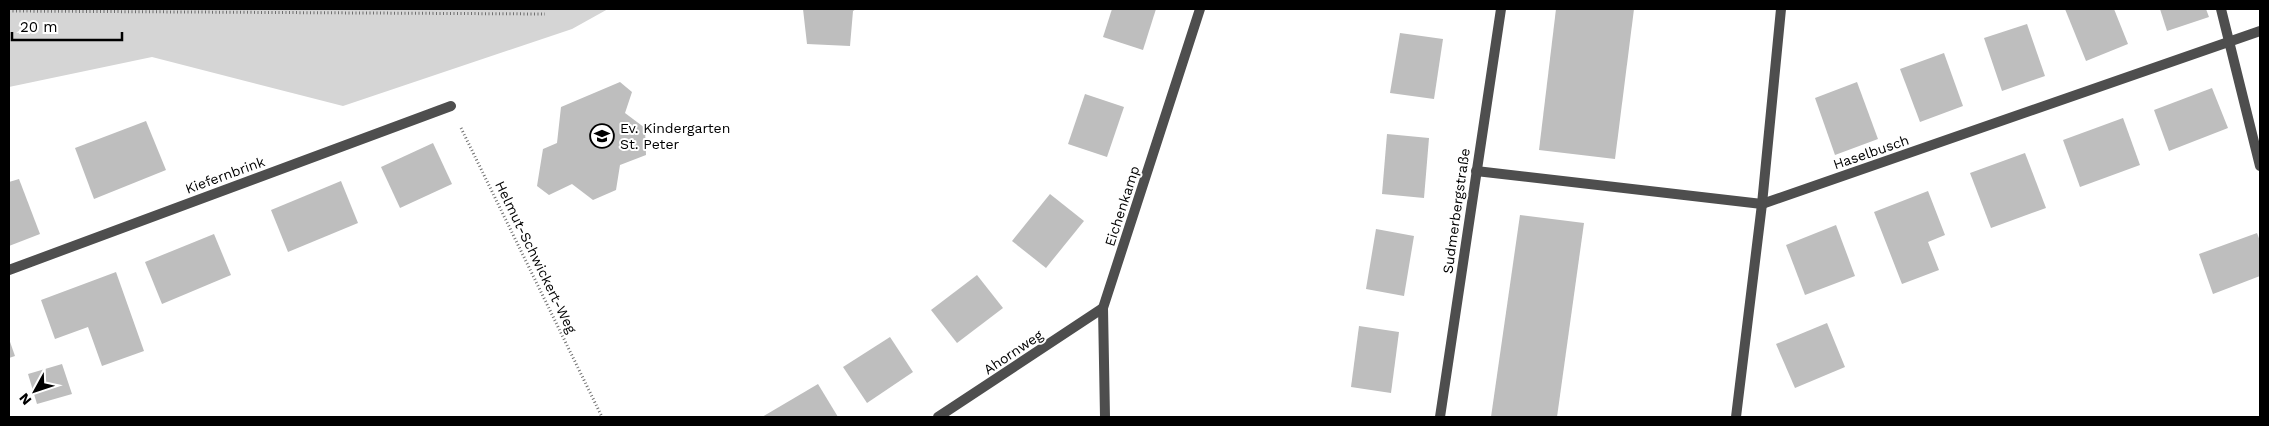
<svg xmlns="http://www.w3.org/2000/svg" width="2269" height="426" font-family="'Work Sans',sans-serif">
<rect width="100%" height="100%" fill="#fff"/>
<polygon fill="#d5d5d5" points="9,9 608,9 572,29 343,106 152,57 9,87"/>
<g fill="#bebebe">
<polygon points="803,9 856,9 853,11 850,46 807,44"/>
<polygon points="1112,9 1156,9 1143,50 1103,37"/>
<polygon points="1556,9 1634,9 1615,159 1539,150"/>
<polygon points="2065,9 2114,9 2128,44 2086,61"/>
<polygon points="2160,9 2206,9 2209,17 2167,31"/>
<polygon points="2027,24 2045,76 2002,91 1984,38"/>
<polygon points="1400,33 1443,39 1434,99 1390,93"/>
<polygon points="1944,53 1963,106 1920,122 1900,69"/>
<polygon points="620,82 632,92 625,113 645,128 646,155 620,165 616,190 593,200 572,184 549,195 537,186 543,149 557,143 561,107"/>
<polygon points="1857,82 1878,139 1835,155 1815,98"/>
<polygon points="2212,88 2228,128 2169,151 2154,110"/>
<polygon points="1085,94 1124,107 1107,157 1068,144"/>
<polygon points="2123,118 2140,165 2080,187 2063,140"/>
<polygon points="146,121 166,170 94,199 75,148"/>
<polygon points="1387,134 1429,138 1424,198 1382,194"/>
<polygon points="433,143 452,184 400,208 381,167"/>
<polygon points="2025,153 2046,208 1991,228 1970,173"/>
<polygon points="19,179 40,234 9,246 9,182"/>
<polygon points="341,181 358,223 288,252 271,210"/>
<polygon points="1928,191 1945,235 1928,242 1939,270 1902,284 1874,212"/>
<polygon points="1050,194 1084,221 1046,268 1012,241"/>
<polygon points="1520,215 1584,223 1557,417 1491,417"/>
<polygon points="1836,225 1855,276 1805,295 1786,245"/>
<polygon points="1376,229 1414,236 1404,296 1366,289"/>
<polygon points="2257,233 2260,241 2260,276 2213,294 2199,254"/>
<polygon points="214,234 231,275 162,304 145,262"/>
<polygon points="116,272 144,351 102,366 88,327 55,339 41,300"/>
<polygon points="977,275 1003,308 957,343 931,310"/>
<polygon points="1827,323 1845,367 1795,388 1776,344"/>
<polygon points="1359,326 1399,332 1391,393 1351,387"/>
<polygon points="890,337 913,372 867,403 843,367"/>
<polygon points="9,339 15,356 9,358"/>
<polygon points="62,364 72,394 37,404 28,374"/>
<polygon points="818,384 838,417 762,417"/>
</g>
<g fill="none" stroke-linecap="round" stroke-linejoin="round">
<g stroke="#707070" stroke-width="3" stroke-dasharray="1 2.5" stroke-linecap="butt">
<polyline points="9,11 545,14"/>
<polyline points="461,128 602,417"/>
</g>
<g stroke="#4e4e4e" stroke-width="10">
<polyline points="2221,9 2260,166"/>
<polyline points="1762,204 1781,9"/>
</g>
<g stroke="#4e4e4e" stroke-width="10">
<polyline points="1476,171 1762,204 2260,31"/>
<polyline points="9,270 451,106"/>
<polyline points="938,417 1103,308"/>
<polyline points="1105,417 1103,308 1200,9"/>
<polyline points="1440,417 1501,9"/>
<polyline points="1736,417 1762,204"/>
</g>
</g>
<defs>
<g id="school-ring" transform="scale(1.25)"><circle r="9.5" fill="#fff" stroke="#000" stroke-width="1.5"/><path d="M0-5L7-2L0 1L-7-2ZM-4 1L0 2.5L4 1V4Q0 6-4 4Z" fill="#000"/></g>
</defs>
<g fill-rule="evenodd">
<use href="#school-ring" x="602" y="136"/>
</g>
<g text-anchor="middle" stroke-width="4" stroke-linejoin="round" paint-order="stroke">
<g font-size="14" fill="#000" stroke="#fff" text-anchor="start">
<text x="620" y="133">Ev. Kindergarten<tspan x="620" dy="16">St. Peter</tspan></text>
</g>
<g font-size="14" fill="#000" stroke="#fff">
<text transform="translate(1871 152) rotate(-19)" y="5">Haselbusch</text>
<text transform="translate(225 175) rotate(-20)" y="5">Kiefernbrink</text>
<text transform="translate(1122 206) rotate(-72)" y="5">Eichenkamp</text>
<text transform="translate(1456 211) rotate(-82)" y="5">Sudmerbergstraße</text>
<text transform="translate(536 257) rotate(64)" y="5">Helmut-Schwickert-Weg</text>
<text transform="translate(1013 352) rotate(-34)" y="5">Ahornweg</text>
</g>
</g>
<rect width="2269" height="426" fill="none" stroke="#000000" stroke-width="20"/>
<g transform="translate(35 391) rotate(230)" stroke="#ffffff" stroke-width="4" paint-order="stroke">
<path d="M0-4L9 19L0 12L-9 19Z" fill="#000000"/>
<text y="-8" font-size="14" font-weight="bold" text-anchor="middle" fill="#000000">N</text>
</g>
<path d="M12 32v8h110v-8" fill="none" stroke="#000000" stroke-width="2.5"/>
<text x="20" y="32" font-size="15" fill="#000000" stroke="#ffffff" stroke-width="4" paint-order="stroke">20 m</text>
</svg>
